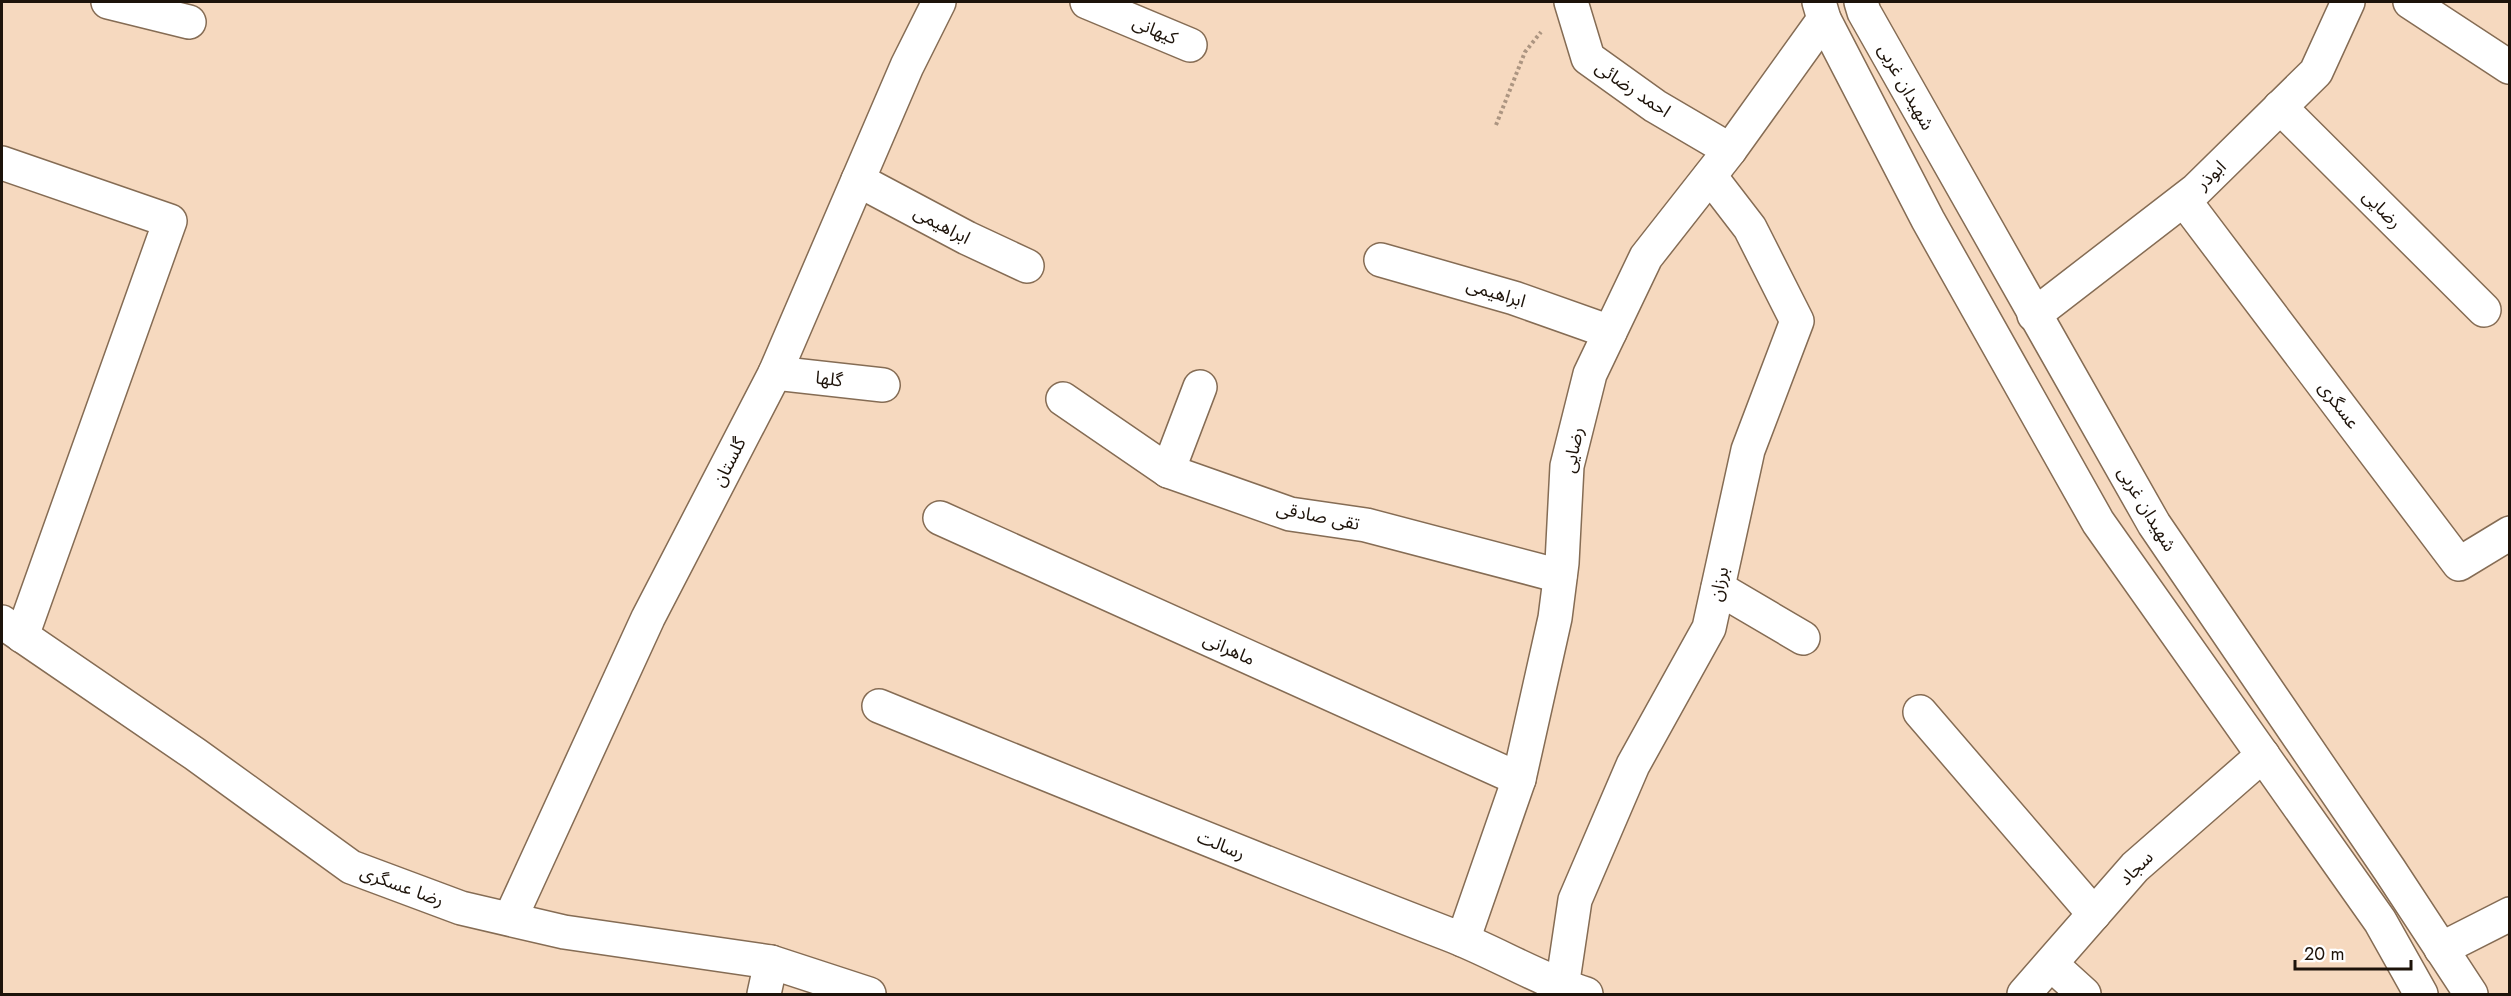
<svg xmlns="http://www.w3.org/2000/svg" width="2511" height="996" font-family="Jost,'Noto Sans Arabic',sans-serif">
<rect width="100%" height="100%" fill="#f6d9bf"/>
<g fill="none" stroke-linecap="round" stroke-linejoin="round">
<g stroke="#856c54" stroke-width="36">
<g id="minor">
<polyline points="108,2 189,22"/>
<polyline points="1087,2 1190,45"/>
<polyline points="1571,2 1588,58 1655,106 1730,150"/>
<polyline points="2410,2 2509,67"/>
<polyline points="2280,107 2484,310"/>
<polyline points="2,163 170,221 22,636"/>
<polyline points="858,180 967,238 1027,266"/>
<polyline points="2184,200 2459,564 2510,533"/>
<polyline points="1381,260 1514,298 1610,332"/>
<polyline points="2034,315 2196,190 2316,72 2348,2"/>
<polyline points="775,373 883,385"/>
<polyline points="1063,399 1168,471 1290,514 1366,525 1560,576"/>
<polyline points="1168,471 1200,387"/>
<polyline points="940,518 1519,779"/>
<polyline points="1718,588 1803,638"/>
<polyline points="2,622 195,754 351,867 461,908 564,932 771,962 869,994"/>
<path d="M879,706C1068,783 1258,861 1448,934C1495,952 1538,979 1586,994"/>
<polyline points="1920,712 2094,914"/>
<polyline points="510,919 648,618 775,373 907,66 939,2"/>
<polyline points="1463,940 1519,779 1555,618 1562,563 1567,466 1590,374 1646,257 1730,150 1824,19"/>
<polyline points="2441,949 2510,914"/>
<polyline points="2051,964 2084,994"/>
<polyline points="764,994 771,962"/>
<polyline points="1561,994 1575,900 1633,765 1709,628 1748,450 1797,321 1750,228 1710,176"/>
<polyline points="2024,994 2135,867 2263,755"/>
</g>
</g>
<g stroke="#856c54" stroke-width="36">
<g id="major">
<polyline points="1819,2 1824,19 1928,220 2098,522 2380,921 2421,994"/>
<polyline points="1861,2 1864,12 2154,524 2389,869 2471,994"/>
</g>
</g>
<polyline stroke="#ac9581" stroke-width="4" stroke-dasharray="3 3" stroke-linecap="butt" points="1496,125 1525,52 1541,32"/>
<use href="#minor" stroke="#fff" stroke-width="33"/>
<use href="#major" stroke="#fff" stroke-width="33"/>
</g>
<g text-anchor="middle" stroke-width="4.5" stroke-linejoin="round" paint-order="stroke">
<g font-size="18" fill="#1d130a" stroke="#fff">
<text transform="translate(1155 30) rotate(23)" y="6">کیهانی</text>
<text transform="translate(1906 87) rotate(61)" y="6">شهیدان غربی</text>
<text transform="translate(1633 89) rotate(34)" y="6">احمد رضائی</text>
<text transform="translate(2211 175) rotate(-44)" y="6">ابوذر</text>
<text transform="translate(2382 209) rotate(45)" y="6">رضایی</text>
<text transform="translate(942 225) rotate(28)" y="6">ابراهیمی</text>
<text transform="translate(1496 293) rotate(17)" y="6">ابراهیمی</text>
<text transform="translate(829 379) rotate(7)" y="6">گلها</text>
<text transform="translate(2339 405) rotate(53)" y="6">عسگری</text>
<text transform="translate(1573 450) rotate(-79)" y="6">رضایی</text>
<text transform="translate(729 462) rotate(-63)" y="6">گلستان</text>
<text transform="translate(2147 509) rotate(59)" y="6">شهیدان غربی</text>
<text transform="translate(1318 516) rotate(11)" y="6">تقی صادقی</text>
<text transform="translate(1719 584) rotate(-78)" y="6">برزان</text>
<text transform="translate(1229 649) rotate(24)" y="6">ماهرانی</text>
<text transform="translate(1221 845) rotate(22)" y="6">رسالت</text>
<text transform="translate(2136 868) rotate(-45)" y="6">سجاد</text>
<text transform="translate(402 886) rotate(20)" y="6">رضا عسگری</text>
</g>
</g>
<rect width="2511" height="996" fill="none" stroke="#1d130a" stroke-width="6"/>
<path d="M2295 960v9h116v-9" fill="none" stroke="#1d130a" stroke-width="3"/>
<text x="2304" y="960" font-size="18" fill="#1d130a" stroke="#ffffff" stroke-width="4.5" paint-order="stroke">20 m</text>
</svg>
